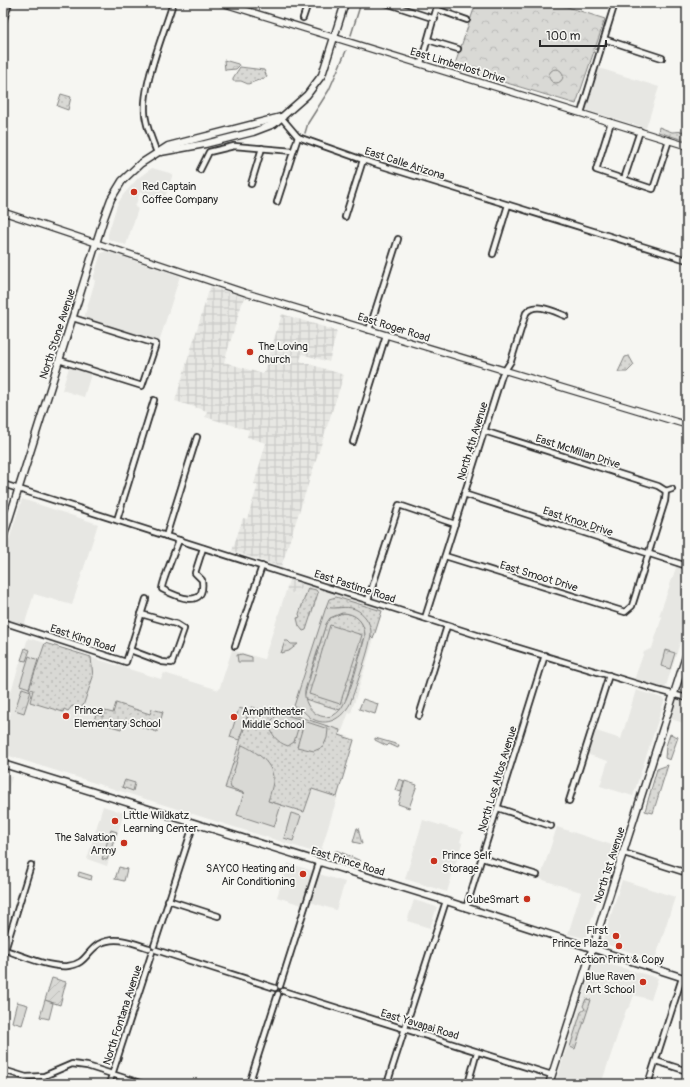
<svg xmlns="http://www.w3.org/2000/svg" width="690" height="1087" font-family="Pangolin,sans-serif">
<defs>
<pattern id="industrial-grid" width="8" height="8" patternUnits="userSpaceOnUse"><rect width="8" height="8" fill="#e7e7e3"/><path d="M0 4h8M4 0v8" fill="none" stroke="#c6c6c3"/></pattern>
<pattern id="grass-dots" width="8" height="8" patternUnits="userSpaceOnUse"><rect width="8" height="8" fill="#d9d9d5"/><path d="M2 2h.1M6 6h.1" fill="none" stroke="#babab7" stroke-width="1.8" stroke-linecap="round"/></pattern>
<pattern id="park-crowns" width="20" height="18" patternUnits="userSpaceOnUse"><rect width="20" height="18" fill="#d9d9d5"/><path d="M2 6a3 3 0 1 1 6 0M12 15a3 3 0 1 1 6 0" fill="none" stroke="#babab7"/></pattern>
<pattern id="garden-furrows" width="10" height="10" patternUnits="userSpaceOnUse"><rect width="10" height="10" fill="#d9d9d5"/><path d="M-1 1l2-2M0 10L10 0M9 11l2-2" fill="none" stroke="#babab7"/></pattern>
</defs>
<rect width="100%" height="100%" fill="#f6f6f2"/>
<filter id="ink" filterUnits="userSpaceOnUse"><feTurbulence type="fractalNoise" baseFrequency=".025" numOctaves="2"/><feDisplacementMap in="SourceGraphic" scale="8" xChannelSelector="R" yChannelSelector="G"/><feConvolveMatrix kernelMatrix="1 2 1 2 8 2 1 2 1" color-interpolation-filters="sRGB"/></filter>
<g filter="url(#ink)">
<g fill="#e7e7e3">
<polygon points="599,68 659,87 646,128 586,110"/>
<polygon points="152,168 173,174 164,200 140,192 135,207 138,209 126,245 108,239 108,234 117,205 123,195 138,178"/>
<polygon points="106,251 180,276 159,342 84,318 95,281 93,279 101,253"/>
<polygon points="69,367 91,374 84,397 62,390"/>
<polygon points="22,499 98,524 72,605 34,594 24,626 3,619 3,559"/>
<polygon points="677,565 687,568 687,629 683,641 681,640 665,689 634,680 644,652 652,648 662,617 659,616"/>
<polygon points="302,584 383,609 351,713 349,712 341,734 355,739 320,854 3,754 3,738 11,712 3,710 3,688 11,691 28,638 161,679 164,673 219,690 232,650 264,659 286,591 298,595"/>
<polygon points="3,627 9,629 3,648"/>
<polygon points="687,670 687,724 671,719"/>
<polygon points="636,690 665,699 633,796 600,786 608,761 586,754 593,730 621,739"/>
<polygon points="3,774 12,777 3,805"/>
<polygon points="103,806 124,813 107,866 87,859"/>
<polygon points="423,820 463,832 460,842 462,843 447,892 405,879"/>
<polygon points="557,827 615,846 586,937 584,938 568,934 581,892 540,879"/>
<polygon points="288,863 313,871 302,905 277,897"/>
<polygon points="319,874 345,882 336,910 310,902"/>
<polygon points="622,880 675,897 655,960 602,943"/>
<polygon points="414,900 437,907 430,928 407,921"/>
<polygon points="598,961 658,978 651,1000 634,995 630,1006 626,1010 601,1084 555,1084 594,963"/>
</g>
<g fill="url(#industrial-grid)">
<polygon points="210,287 244,297 224,362 263,374 282,314 337,331 329,362 302,354 300,361 344,375 281,567 232,551 243,518 247,519 258,485 254,484 266,443 247,437 249,430 205,417 207,411 175,401"/>
<polygon points="289,580 302,584 298,595 286,591"/>
</g>
<g fill="url(#grass-dots)" stroke="#828280">
<polygon points="240,67 264,70 267,77 248,84 241,81 233,81 233,78"/>
<polygon points="61,94 71,97 68,110 57,106"/>
<polygon points="659,127 672,132 686,131 687,141 658,132"/>
<polygon points="629,356 634,365 627,372 618,372 625,357"/>
<polygon points="308,588 316,590 318,593 306,630 303,631 299,626 297,618 300,617 299,614"/>
<polygon points="336,597 382,611 373,639 371,637 368,621 340,607 333,609 326,607 329,599"/>
<path d="M342,613C356,613 365,622 365,636L345,703L340,710L305,699L304,697L326,623L330,618Z"/>
<polygon points="285,641 288,641 291,644 298,644 289,651 281,653"/>
<polygon points="45,643 91,657 93,677 82,709 72,706 68,711 64,709 63,712 30,702 33,690 29,689"/>
<polygon points="116,703 150,714 152,709 163,712 157,732 124,721 121,729 94,721 96,714 103,717 105,711 113,713"/>
<polygon points="251,707 277,714 278,710 340,730 339,735 354,740 337,797 312,789 304,812 225,788"/>
<polygon points="670,734 678,737 670,760 665,758 666,746"/>
<polygon points="375,738 399,745 398,748 389,744 387,746 375,740"/>
<polygon points="668,765 653,813 645,811 657,769"/>
<polygon points="125,780 135,783 133,791 122,787"/>
<polygon points="357,828 358,828 362,844 353,842"/>
<polygon points="335,851 338,851 361,861 357,865 333,857"/>
<polygon points="586,999 591,1000 575,1049 570,1047 581,1012 585,1009 583,1006"/>
</g>
<g fill="url(#park-crowns)" stroke="#828280">
<polygon points="476,3 555,3 605,19 576,104 454,67"/>
<polygon points="224,60 238,64 239,66 236,69 225,70"/>
<polygon points="25,648 30,650 26,661 21,660"/>
<polygon points="665,650 675,653 670,669 661,666"/>
<polygon points="242,654 252,657 252,662 238,662 237,655"/>
<polygon points="22,688 31,691 24,713 15,710"/>
<polygon points="111,830 117,832 107,860 102,859"/>
<polygon points="119,867 127,869 124,881 115,879"/>
<polygon points="79,872 92,876 91,880 78,876"/>
</g>
<polygon fill="url(#garden-furrows)" stroke="#828280" points="52,978 66,982 60,1005 45,1000"/>
<g fill="#d9d9d5" stroke="#828280" fill-rule="evenodd">
<circle cx="556" cy="76" r="7"/>
<path d="M326,607C336,610 345,605 355,609C364,613 370,622 371,631C372,645 355,688 350,704C342,718 327,728 311,718C304,713 303,709 294,706ZM342,613C356,613 365,622 365,637C360,655 351,693 342,707C329,728 302,712 305,690L326,624L330,618Z"/>
<polygon points="330,625 362,635 340,704 309,694"/>
<polygon points="29,656 38,660 29,688 20,685"/>
<polygon points="363,699 378,704 375,714 359,709"/>
<polygon points="239,708 249,711 239,740 230,737"/>
<path d="M279,713L299,719L300,722L294,742L288,746C276,742 272,735 269,723Z"/>
<polygon points="307,722 328,729 327,738 323,747 314,751 297,747 304,723"/>
<path d="M242,745C256,751 275,764 273,782C272,788 270,795 268,801L281,805L274,827L237,815L244,793L231,788L230,784Z"/>
<polygon points="399,779 404,781 401,792 395,790"/>
<polygon points="405,781 417,785 409,808 398,804"/>
<polygon points="291,813 301,816 293,841 284,838"/>
<polygon points="45,1000 53,1003 49,1019 40,1017"/>
<polygon points="17,1002 28,1005 22,1025 12,1022"/>
</g>
<g fill="none" stroke-linecap="round" stroke-linejoin="round">
<g stroke="#7a7a78" stroke-width="1.5">
<polyline points="351,35 361,3"/>
<polyline points="305,133 308,123 329,90 346,51"/>
</g>
<g stroke="#2b2b2b" stroke-width="8">
<g id="minor">
<polyline points="386,3 435,19"/>
<polyline points="436,9 467,20"/>
<polyline points="303,18 308,3"/>
<polyline points="3,22 9,3"/>
<polyline points="604,39 662,58"/>
<polyline points="428,40 458,49"/>
<polyline points="421,63 438,3"/>
<polyline points="581,113 615,3"/>
<polyline points="281,117 298,137"/>
<polyline points="611,122 596,170 653,189 669,140"/>
<polyline points="298,137 363,160 687,260"/>
<path d="M157,153C153,142 148,131 146,120C139,91 164,33 173,3"/>
<polyline points="200,170 209,152 234,146 293,151"/>
<polyline points="624,179 640,131"/>
<polyline points="251,184 262,148"/>
<polyline points="277,202 298,137"/>
<polyline points="345,217 363,160"/>
<polyline points="493,254 508,205"/>
<polyline points="369,330 398,239"/>
<polyline points="59,360 142,386 156,344 73,318"/>
<polyline points="484,431 658,486 666,491"/>
<polyline points="353,442 386,335"/>
<polyline points="3,484 499,642 657,690 687,698"/>
<polyline points="666,491 672,489"/>
<polyline points="464,494 687,566"/>
<polyline points="117,520 154,400"/>
<polyline points="166,536 197,437"/>
<path d="M179,540C176,548 161,585 162,589C177,597 206,610 202,580L195,573L203,548"/>
<polyline points="445,556 625,612 632,606 665,501 666,491"/>
<polyline points="368,600 399,505 455,524"/>
<path d="M425,618L502,375L511,361L526,313C535,301 555,312 566,316"/>
<polyline points="3,622 126,662 130,650 162,662 172,663 184,629 176,624 141,614"/>
<polyline points="235,646 262,566"/>
<polyline points="130,650 146,599"/>
<polyline points="419,716 447,626"/>
<polyline points="569,801 609,675"/>
<polyline points="498,808 551,826"/>
<polyline points="624,853 687,873"/>
<polyline points="482,858 537,875"/>
<polyline points="168,900 218,916"/>
<polyline points="466,908 545,655"/>
<polyline points="154,946 194,823"/>
<path d="M3,949C20,955 50,968 68,966C86,964 86,952 99,944C115,935 133,943 149,948"/>
<polyline points="5,950 31,865"/>
<polyline points="156,950 275,988"/>
<polyline points="280,986 319,863"/>
<polyline points="283,991 552,1075"/>
<polyline points="656,1061 687,1071"/>
<polyline points="3,1070 26,1077 44,1076 72,1064 87,1066 143,1084"/>
<polyline points="109,1084 152,952"/>
<polyline points="249,1084 278,994"/>
<polyline points="387,1084 446,901"/>
<polyline points="468,1084 477,1052"/>
<polyline points="648,1084 682,978"/>
</g>
</g>
<g stroke="#2b2b2b" stroke-width="8">
<g id="tertiary">
<polyline points="222,3 687,146"/>
<polyline points="3,212 246,293 687,425"/>
</g>
</g>
<g stroke="#2b2b2b" stroke-width="9">
<g id="secondary">
<polyline points="161,152 205,144 253,132 274,124 307,95 322,75 345,3"/>
<polyline points="3,538 104,218 111,199 122,181 140,164 168,146 281,117"/>
<polyline points="3,764 446,901 687,979"/>
<polyline points="549,1084 687,653"/>
</g>
</g>
<use href="#minor" stroke="#f6f6f2" stroke-width="4.5"/>
<use href="#tertiary" stroke="#f6f6f2" stroke-width="5.5"/>
<use href="#secondary" stroke="#f6f6f2" stroke-width="6"/>
</g>
</g>
<g fill="#c8321e" stroke="#f6f6f2" stroke-width="1.5">
<circle cx="134" cy="192" r="4"/>
<circle cx="250" cy="352" r="4"/>
<circle cx="66" cy="716" r="4"/>
<circle cx="234" cy="717" r="4"/>
<circle cx="115" cy="821" r="4"/>
<circle cx="124" cy="843" r="4"/>
<circle cx="434" cy="861" r="4"/>
<circle cx="303" cy="874" r="4"/>
<circle cx="527" cy="899" r="4"/>
<circle cx="616" cy="936" r="4"/>
<circle cx="619" cy="946" r="4"/>
<circle cx="643" cy="982" r="4"/>
</g>
<g text-anchor="middle" stroke-width="3.5" stroke-linejoin="round" paint-order="stroke">
<g font-size="11" fill="#2b2b2b" stroke="#f6f6f2">
<text transform="translate(458 65) rotate(17)" y="4">East Limberlost Drive</text>
<text transform="translate(405 163) rotate(18)" y="4">East Calle Arizona</text>
<text transform="translate(394 327) rotate(17)" y="4">East Roger Road</text>
<text transform="translate(57 334) rotate(-72)" y="4">North Stone Avenue</text>
<text transform="translate(472 441) rotate(-73)" y="4">North 4th Avenue</text>
<text transform="translate(578 451) rotate(18)" y="4">East McMillan Drive</text>
<text transform="translate(578 521) rotate(18)" y="4">East Knox Drive</text>
<text transform="translate(539 576) rotate(17)" y="4">East Smoot Drive</text>
<text transform="translate(355 586) rotate(18)" y="4">East Pastime Road</text>
<text transform="translate(83 638) rotate(18)" y="4">East King Road</text>
<text transform="translate(497 779) rotate(-73)" y="4">North Los Altos Avenue</text>
<text transform="translate(348 861) rotate(17)" y="4">East Prince Road</text>
<text transform="translate(609 865) rotate(-72)" y="4">North 1st Avenue</text>
<text transform="translate(122 1015) rotate(-72)" y="4">North Fontana Avenue</text>
<text transform="translate(420 1024) rotate(17)" y="4">East Yavapai Road</text>
</g>
<g font-size="11" fill="#2b2b2b" stroke="#f6f6f2" text-anchor="start">
<text x="142" y="190">Red Captain<tspan x="142" dy="13">Coffee Company</tspan></text>
<text x="258" y="350">The Loving<tspan x="258" dy="13">Church</tspan></text>
<text x="74" y="714">Prince<tspan x="74" dy="13">Elementary School</tspan></text>
<text x="242" y="715">Amphitheater<tspan x="242" dy="13">Middle School</tspan></text>
<text x="123" y="819">Little Wildkatz<tspan x="123" dy="13">Learning Center</tspan></text>
<text x="116" y="841" text-anchor="end">The Salvation<tspan x="116" dy="13">Army</tspan></text>
<text x="442" y="859">Prince Self<tspan x="442" dy="13">Storage</tspan></text>
<text x="295" y="872" text-anchor="end">SAYCO Heating and<tspan x="295" dy="13">Air Conditioning</tspan></text>
<text x="519" y="903" text-anchor="end">CubeSmart</text>
<text x="608" y="934" text-anchor="end">First<tspan x="608" dy="13">Prince Plaza</tspan></text>
<text x="619" y="963" text-anchor="middle">Action Print &amp; Copy</text>
<text x="635" y="980" text-anchor="end">Blue Raven<tspan x="635" dy="13">Art School</tspan></text>
</g>
</g>
<rect width="690" height="1087" fill="none" stroke="#f6f6f2" stroke-width="16"/>
<rect x="8" y="8" width="674" height="1071" fill="none" stroke="#2b2b2b" stroke-width="1.5" filter="url(#ink)"/>
<path d="M540 40v6h66v-6" fill="none" stroke="#2b2b2b" stroke-width="2"/>
<text x="546" y="40" font-size="12" fill="#2b2b2b" stroke="#f6f6f2" stroke-width="3" paint-order="stroke">100 m</text>
</svg>
